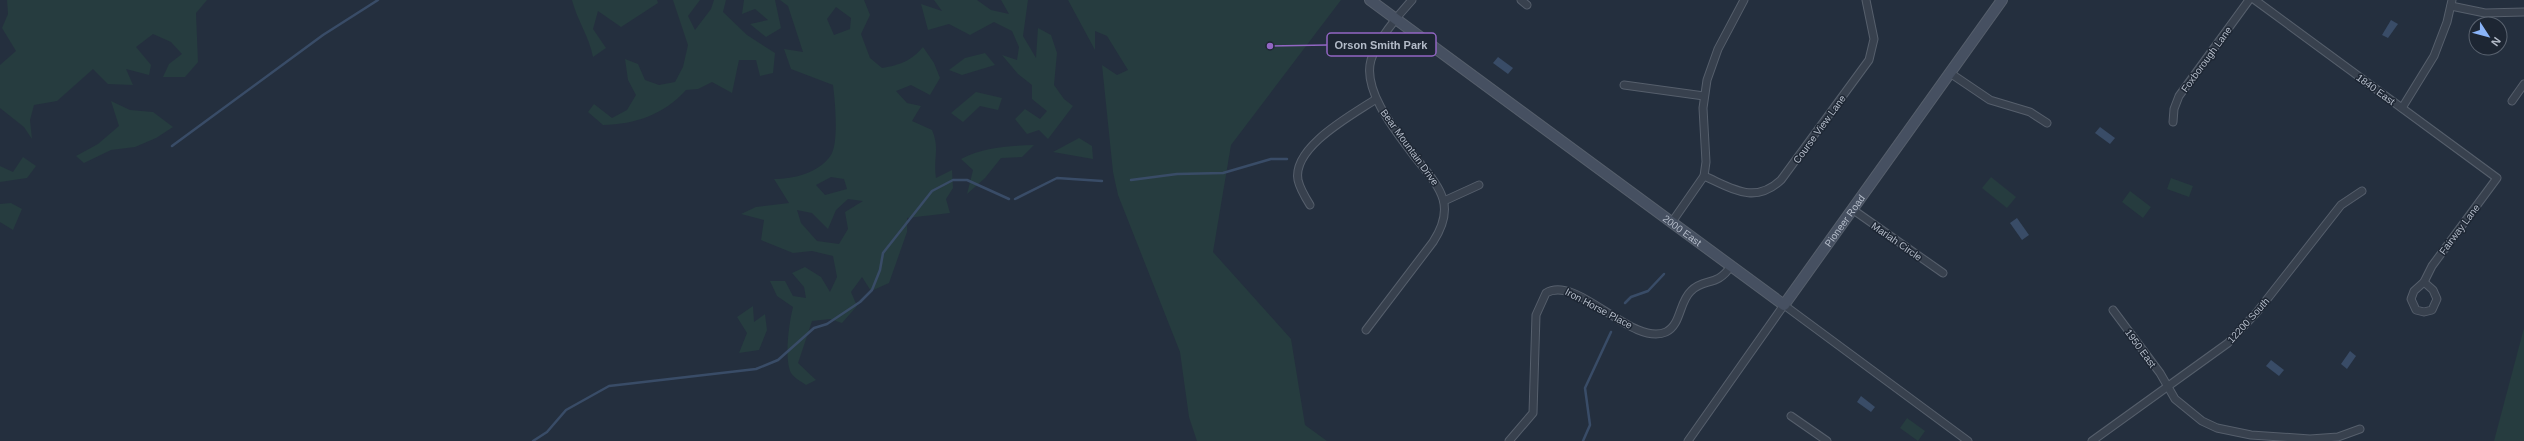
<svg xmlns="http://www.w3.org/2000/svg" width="2524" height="441" font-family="Arial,sans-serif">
<rect width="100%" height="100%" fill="#242f3e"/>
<g fill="#263c3f" fill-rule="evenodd">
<polygon points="7,0 207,0 196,13 198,62 185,77 163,77 169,64 182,54 171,42 153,34 136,47 151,65 149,75 126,69 133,85 108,84 93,69 57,101 34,105 30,120 32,139 24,127 0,108 0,65 16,51 2,28 8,14"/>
<path d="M572,0H657L658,3L621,27L598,11L593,29L606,48L593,57C589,36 577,20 572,0Z"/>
<path d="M673,0H700L688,16L695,30L711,9L714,0H726L723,12L747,35L775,53L773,73L760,76L756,60H739L732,93L712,82L698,89L686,90C663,115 636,124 603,125L588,112L594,104L612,118L627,110L636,95L628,80L625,59L638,64L645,80L659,85L675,82L683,67L688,45Z"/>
<polygon points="744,0 775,0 781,28 766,37 750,24 768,20 755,9 742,14"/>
<path d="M780,0H864L870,15L861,34L870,58L882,68C900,65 911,61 923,47L934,63L940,78L930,95L911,85L896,91L907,103L921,106L912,121L932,130C940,148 933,158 936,178L952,170L953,188L946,199L950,213L907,218V232L889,283L871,291L862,277L851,292L857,306L842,323L830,319L812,321L798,363L816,380L806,385C802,382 794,378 791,373C784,359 789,323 793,307L777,296L770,281H785L793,296L806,298L804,287L792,273L805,267L821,277L830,292L837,277L833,256L812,251L793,253L761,240L764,220L741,214L756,207L789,203L774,179C794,179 819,173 831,155C839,142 835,100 833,85L791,69L784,49L803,52L788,6ZM836,7L851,18L850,29L834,35L827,19ZM831,177L844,179L847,189L825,195L816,185ZM848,199L863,201L845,212L848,229L839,244L817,241L801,223L797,210L812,213L828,229L836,210Z"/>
<polygon points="934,0 977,0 991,10 1009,14 1001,0 1028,0 1023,36 1036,58 1038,28 1051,35 1057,53 1054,85 1064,99 1073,106 1048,139 1039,130 1027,134 1015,119 1025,109 1040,119 1047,111 1032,99 1032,85 1018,74 1002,55 1017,60 1019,47 1012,31 994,22 970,35 949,24 928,30 921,4 942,11"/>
<polygon points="1068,0 1341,0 1231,145 1213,252 1291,339 1305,425 1327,441 1197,441 1189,417 1180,352 1118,195 1113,172 1102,65 1117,75 1128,70 1107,36 1095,31 1095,50"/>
<polygon points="985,53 995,65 962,75 949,70 965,58"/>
<polygon points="976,92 1002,98 998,110 980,106 963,122 951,113"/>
<polygon points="111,101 130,110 153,112 173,127 156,138 135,147 111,150 84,163 76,156 98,144 119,126"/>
<polygon points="1079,138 1092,146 1093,159 1053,152"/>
<path d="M1034,145L1022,157L1001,158L985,178L967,194L973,170L961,159C984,147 1008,146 1034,145Z"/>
<polygon points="23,157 36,166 27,178 0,182 0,166 13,172"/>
<polygon points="1991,177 2016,197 2007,208 1982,188"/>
<polygon points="2171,178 2193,186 2189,197 2167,189"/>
<polygon points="2130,191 2151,207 2143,218 2122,202"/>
<polygon points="11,203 22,209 13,230 0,222 0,204"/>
<polygon points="753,306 754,322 765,314 767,330 759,350 739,353 747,333 737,317"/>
<polygon points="2524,328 2524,441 2494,441"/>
<polygon points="1907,418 1925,431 1918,441 1900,428"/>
</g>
<g fill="#394c67">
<polygon points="2391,20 2398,24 2388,38 2382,35"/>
<polygon points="1498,57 1513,68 1508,74 1493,63"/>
<polygon points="2100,127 2115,138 2110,144 2095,133"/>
<polygon points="2017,218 2029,235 2022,240 2010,223"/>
<polygon points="2350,351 2356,356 2347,369 2341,364"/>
<polygon points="2271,360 2284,370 2279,376 2266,366"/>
<polygon points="1861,396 1875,407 1871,412 1857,402"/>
</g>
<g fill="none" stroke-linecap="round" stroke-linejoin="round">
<g stroke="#394c67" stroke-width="2.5">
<polyline points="172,146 323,35 378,0"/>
<polyline points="1131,180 1177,174 1223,173 1271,159 1287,159"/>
<polyline points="1015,199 1057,178 1102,181"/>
<polyline points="1625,303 1631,297 1648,291 1664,274"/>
<polyline points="533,441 547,432 566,410 609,386 756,369 778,360 814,328 827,324 860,302 872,290 880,270 883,253 932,191 953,180 967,180 1009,199"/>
<polyline points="1583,441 1590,425 1585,388 1611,332"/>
</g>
<g stroke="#565f6c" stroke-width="9">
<g id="street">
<polyline points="1521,0 1527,5"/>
<polyline points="2255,0 2497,178 2432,266 2424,282"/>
<polyline points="2451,6 2485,13 2524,12"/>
<polyline points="1950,73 1990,100 2030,112 2047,123"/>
<polyline points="1624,85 1704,96"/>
<polyline points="2512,101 2524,84"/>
<polyline points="2402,108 2434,56 2447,22 2452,0"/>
<polyline points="2173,122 2174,109 2179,96 2249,0"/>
<path d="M1704,176C1732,188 1754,205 1781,180L1869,60L1874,39L1866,0"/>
<polyline points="1444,201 1479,185"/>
<path d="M1310,205C1305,197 1300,189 1298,180C1292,147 1352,115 1376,99"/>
<polyline points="1852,209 1943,273"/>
<polyline points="1672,222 1704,176 1706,162 1703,108 1707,80 1718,49 1744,0"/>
<polygon points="2424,282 2433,290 2437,299 2432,310 2424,312 2416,310 2411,299 2414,291"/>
<polyline points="2113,310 2160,373 2175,399 2202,421 2217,428 2251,435 2310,439 2338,437 2360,429"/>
<path d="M1366,330L1433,242C1458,204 1438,186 1415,157C1397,133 1362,91 1371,60C1376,42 1399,14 1412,0"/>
<polyline points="1791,416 1827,441"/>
<path d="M1509,441L1533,413L1536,315L1546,293C1577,274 1632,347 1666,332C1681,325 1679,302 1691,291C1705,277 1716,288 1731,266"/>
<polyline points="1688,441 1784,305 1968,441"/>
<polyline points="2092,441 2228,343 2257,312 2341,205 2362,191"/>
</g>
</g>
<g stroke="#565f6c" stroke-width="12">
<g id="secondary">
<path id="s1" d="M1370,0L1784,305L2002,0"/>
</g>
</g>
<use href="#street" stroke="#38414e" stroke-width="7"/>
<use href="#secondary" stroke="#465061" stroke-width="10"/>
</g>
<g text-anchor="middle" stroke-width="3" stroke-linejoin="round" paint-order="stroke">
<g font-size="10" fill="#b4bcc9" stroke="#1d2633">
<text transform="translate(2206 59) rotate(-54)" y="4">Foxborough Lane</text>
<text transform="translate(2376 89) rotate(36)" y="4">1840 East</text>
<text transform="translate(1819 129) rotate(-54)" y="4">Course View Lane</text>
<text transform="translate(1410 147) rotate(54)" y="4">Bear Mountain Drive</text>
<text dy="4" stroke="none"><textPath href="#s1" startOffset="618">Pioneer Road</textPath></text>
<text transform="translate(2459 229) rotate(-53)" y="4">Fairway Lane</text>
<text dy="4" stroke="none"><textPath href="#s1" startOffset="388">2000 East</textPath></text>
<text transform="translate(1897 241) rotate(35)" y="4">Mariah Circle</text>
<text transform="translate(1599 308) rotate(28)" y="4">Iron Horse Place</text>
<text transform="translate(2248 320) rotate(-48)" y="4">12200 South</text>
<text transform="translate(2141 348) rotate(54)" y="4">1950 East</text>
</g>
</g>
<path fill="none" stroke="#9266c3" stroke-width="1.5" d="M1270 46L1327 45"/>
<circle fill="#9266c3" stroke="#1d2633" stroke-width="1.5" cx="1270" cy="46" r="4"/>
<rect fill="#1d2633" stroke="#9266c3" stroke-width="1.5" x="1327" y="33" width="109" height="23" rx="4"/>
<g font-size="11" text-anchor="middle" font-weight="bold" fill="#b4bcc9">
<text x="1381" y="49">Orson Smith Park</text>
</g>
<g transform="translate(2488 36) rotate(126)"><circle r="19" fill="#1d2633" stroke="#59626f"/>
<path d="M0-3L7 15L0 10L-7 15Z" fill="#8ab4f8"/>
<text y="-6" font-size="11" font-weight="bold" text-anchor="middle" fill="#b4bcc9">N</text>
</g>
</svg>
